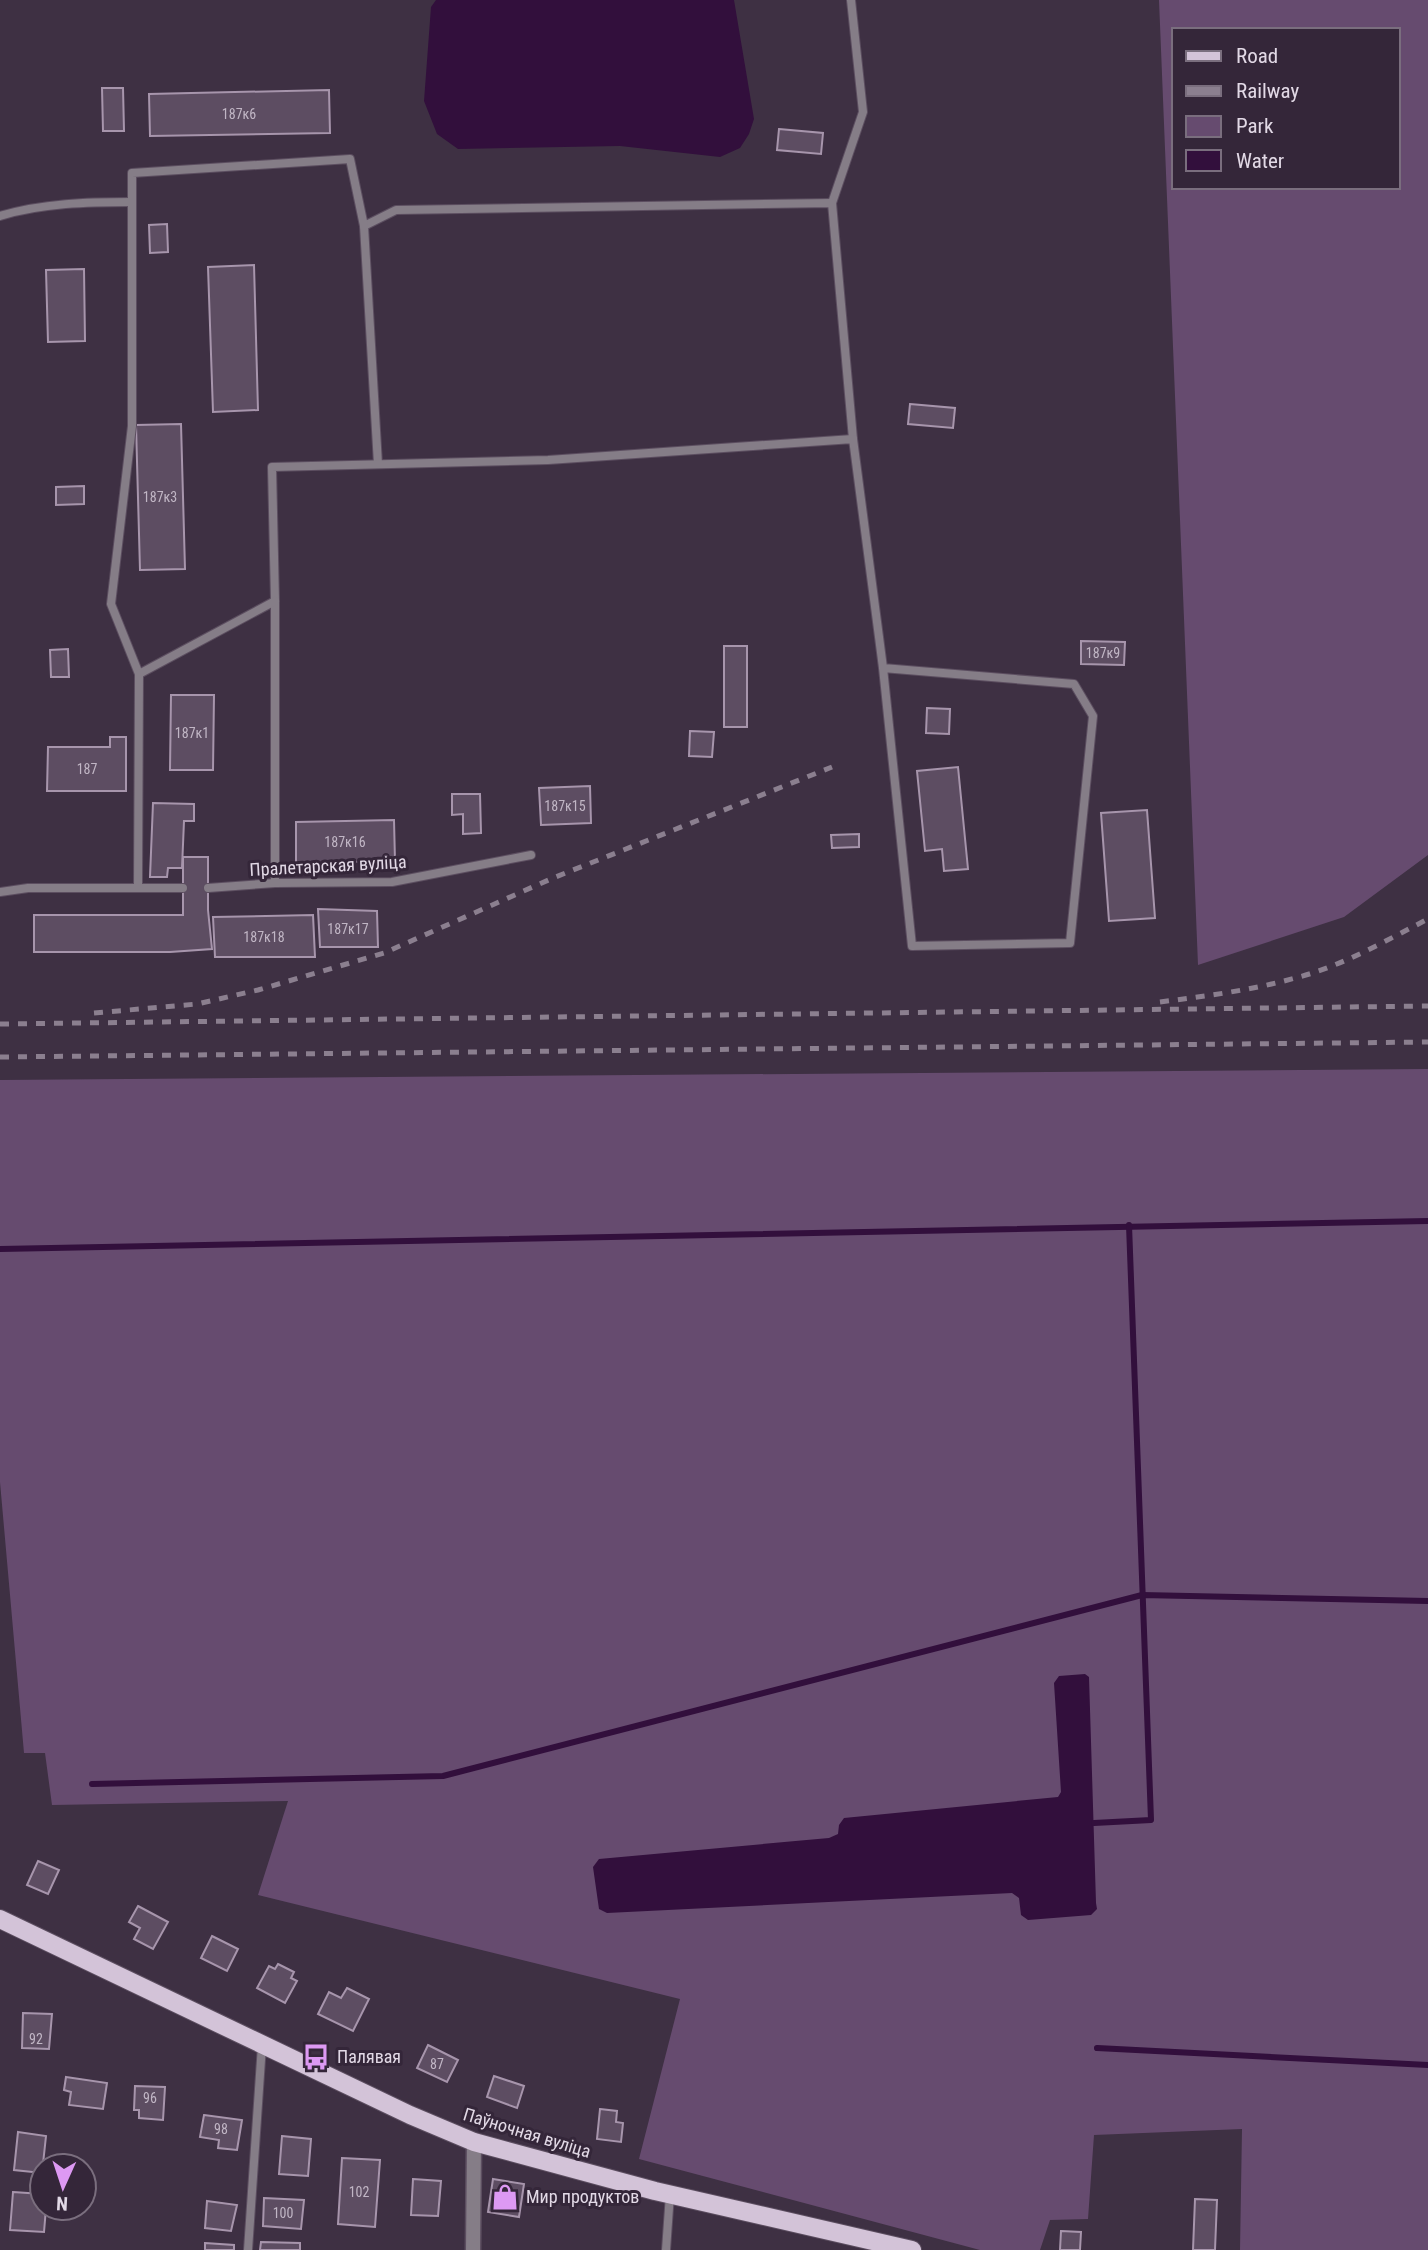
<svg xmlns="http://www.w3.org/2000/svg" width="1428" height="2250" font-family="'Roboto Condensed',sans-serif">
<rect width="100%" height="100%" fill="#3e3043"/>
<g fill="#664b6f" fill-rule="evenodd">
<path d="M1159,0H1428V855L1344,917L1198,965ZM1174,30H1398V187H1174Z"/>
<polygon points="1428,1069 1428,2250 1240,2250 1242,2129 1094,2135 1088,2219 1050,2220 1040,2250 980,2250 639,2159 680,1999 258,1895 288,1801 52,1805 45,1753 24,1753 0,1482 0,1080"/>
</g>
<g fill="#320f3c">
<polygon points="436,0 734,0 754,119 749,134 740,148 720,157 620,146 458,149 437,134 424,101 431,7"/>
<polygon points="1085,1674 1089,1677 1096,1903 1097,1909 1091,1915 1028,1920 1021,1915 1019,1898 1012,1893 607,1913 599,1909 593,1867 599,1859 829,1838 838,1834 839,1825 844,1818 1058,1797 1061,1792 1054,1683 1059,1676"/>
</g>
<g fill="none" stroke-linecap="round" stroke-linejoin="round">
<g stroke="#320f3c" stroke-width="6">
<polyline points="0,1249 1428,1221"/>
<polyline points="92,1784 443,1776 1142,1595 1428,1601"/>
<polyline points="1094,1823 1151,1820 1129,1225"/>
<polyline points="1097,2048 1428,2065"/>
</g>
</g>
<g fill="#5d4d62" stroke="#a795ac" stroke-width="2">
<polygon points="102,88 123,88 124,131 103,131"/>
<polygon points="329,90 330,133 150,136 149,94"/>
<polygon points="779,129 823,133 821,154 777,150"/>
<polygon points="167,224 168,252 150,253 149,225"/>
<polygon points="254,265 258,410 213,412 208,267"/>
<polygon points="84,269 85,341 48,342 46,270"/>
<polygon points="910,404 955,408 953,428 908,424"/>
<polygon points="181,424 185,569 140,570 136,425"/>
<polygon points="84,486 84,504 56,505 56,487"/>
<polygon points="1081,641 1125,642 1124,665 1081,664"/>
<rect x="724" y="646" width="23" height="81"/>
<polygon points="68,649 69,677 51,677 50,650"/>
<polygon points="171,695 214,695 213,770 170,770"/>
<polygon points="927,708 950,709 949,734 926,733"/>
<polygon points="690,731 714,732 712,757 689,756"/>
<polygon points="110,737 126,737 126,791 47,791 48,747 110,747"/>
<polygon points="958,767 968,869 944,871 942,849 925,851 917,771"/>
<polygon points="590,786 591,823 541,825 539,788"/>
<polygon points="452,794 480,794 481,833 463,834 463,814 452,815"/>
<polygon points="153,803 194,804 194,821 184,821 182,868 168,868 167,877 150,877"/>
<polygon points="1147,810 1155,918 1109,921 1101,813"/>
<polygon points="394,820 395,861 296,863 296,822"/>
<polygon points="859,834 859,847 832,848 831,835"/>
<polygon points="183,857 208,857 208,910 212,949 170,952 34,952 34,915 183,915"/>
<polygon points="318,909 377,911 378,947 320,947"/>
<polygon points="313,915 315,957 215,957 213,917"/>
<polygon points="38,1861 59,1870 48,1894 27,1885"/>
<polygon points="138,1906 168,1922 153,1949 134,1939 140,1928 129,1922"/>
<polygon points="212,1936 238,1949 227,1971 201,1958"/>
<polygon points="278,1964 294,1972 291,1978 297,1981 285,2003 257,1988 269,1966 275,1969"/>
<polygon points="347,1988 369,1999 353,2031 318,2014 329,1992 341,1998"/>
<polygon points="23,2013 52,2014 49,2049 22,2048"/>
<polygon points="428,2045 458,2060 447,2082 417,2068"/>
<polygon points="494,2076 524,2086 517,2108 487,2097"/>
<polygon points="66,2077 107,2083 103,2109 69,2105 71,2092 64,2090"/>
<polygon points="135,2086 165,2087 163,2120 139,2118 139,2110 134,2110"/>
<polygon points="600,2109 617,2111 616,2122 623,2123 621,2142 597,2139"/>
<polygon points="204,2115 242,2120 237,2150 218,2148 219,2140 200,2137"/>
<polygon points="18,2132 46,2136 42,2173 14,2170"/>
<polygon points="282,2136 311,2139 308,2176 279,2174"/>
<polygon points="342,2158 380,2160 375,2227 338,2224"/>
<polygon points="413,2179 441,2181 438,2216 411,2215"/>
<polygon points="493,2179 524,2184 519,2217 488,2212"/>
<polygon points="13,2192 42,2194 42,2208 46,2208 44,2232 10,2230"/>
<polygon points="264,2198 304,2200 301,2229 263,2226"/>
<polygon points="1195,2199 1217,2200 1215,2250 1193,2250"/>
<polygon points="207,2201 237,2205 231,2231 205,2228"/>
<polygon points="1061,2231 1081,2232 1080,2250 1060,2250"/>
<polygon points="261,2242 300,2243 300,2250 260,2250"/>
<polygon points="205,2243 234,2245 234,2250 205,2250"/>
</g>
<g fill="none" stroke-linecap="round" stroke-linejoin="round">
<g stroke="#5c4e60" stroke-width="10">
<g id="service">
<polyline points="832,203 863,112 851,0"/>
<path d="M0,216C42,203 89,202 132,202"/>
<polyline points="378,464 364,226 396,210 832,203 853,439"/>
<polyline points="139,674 111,604 132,426 132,173 350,159 364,226"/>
<polyline points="275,883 275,601 272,467 548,460 853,439 879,637 883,668 912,946 1070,943 1093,716 1074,684 883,668"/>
<polyline points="138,888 139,674 275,601"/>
<polyline points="208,888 275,883 392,882 531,855"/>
<polyline points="0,892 28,888 183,888"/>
<polyline points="248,2250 262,2045"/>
<polyline points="666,2250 670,2194"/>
</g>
</g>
<g stroke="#5c4e60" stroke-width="17">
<polyline id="minor" points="473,2250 474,2142"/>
</g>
<g stroke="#5c4e60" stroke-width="20">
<polyline id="primary" points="0,1919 410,2115 474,2142 655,2191 912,2250"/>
</g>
<use href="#service" stroke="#857d87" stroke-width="8"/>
<use href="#minor" stroke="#857d87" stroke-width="14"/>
<use href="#primary" stroke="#d3c3d8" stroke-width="18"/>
<g stroke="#8b7f8f" stroke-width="5" stroke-dasharray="9 9" stroke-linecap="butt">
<path d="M1160,1002C1207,996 1253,990 1299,977C1344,965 1387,940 1428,919"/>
<polyline points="94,1013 197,1004 258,990 384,953 553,878 832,767"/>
<polyline points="0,1024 1428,1006"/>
<polyline points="0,1057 1428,1042"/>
</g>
</g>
<defs>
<g id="bus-bare" transform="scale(2.1)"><path d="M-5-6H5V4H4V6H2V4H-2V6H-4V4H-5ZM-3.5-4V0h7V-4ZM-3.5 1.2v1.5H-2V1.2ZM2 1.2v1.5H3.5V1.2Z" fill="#dd99f3" stroke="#342639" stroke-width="2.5" paint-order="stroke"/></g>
<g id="shop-bare" transform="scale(2.1)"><path d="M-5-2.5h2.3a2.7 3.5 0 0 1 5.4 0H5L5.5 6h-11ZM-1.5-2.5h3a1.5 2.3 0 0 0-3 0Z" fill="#dd99f3" stroke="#342639" stroke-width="2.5" paint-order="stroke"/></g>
</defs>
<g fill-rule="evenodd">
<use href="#bus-bare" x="316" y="2057"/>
<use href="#shop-bare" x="505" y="2197"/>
</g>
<g text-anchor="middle" stroke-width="6" stroke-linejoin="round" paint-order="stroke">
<g font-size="14" fill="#c1b6c5">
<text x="239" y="119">187к6</text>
<text x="160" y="502">187к3</text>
<text x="1103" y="658">187к9</text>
<text x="192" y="738">187к1</text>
<text x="87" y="774">187</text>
<text x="565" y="811">187к15</text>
<text x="345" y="847">187к16</text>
<text x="348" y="934">187к17</text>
<text x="264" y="942">187к18</text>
<text x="36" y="2044">92</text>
<text x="437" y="2069">87</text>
<text x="150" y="2103">96</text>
<text x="221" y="2134">98</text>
<text x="359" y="2197">102</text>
<text x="283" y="2218">100</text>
</g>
<g font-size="18" fill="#e2d9e6" stroke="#342639">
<text transform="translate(328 866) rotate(-3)" y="6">Пралетарская вуліца</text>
<text transform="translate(527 2133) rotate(17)" y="6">Паўночная вуліца</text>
</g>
<g font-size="18" fill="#e2d9e6" stroke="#342639" text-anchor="start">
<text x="337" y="2063">Палявая</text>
<text x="526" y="2203">Мир продуктов</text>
</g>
</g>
<rect x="1172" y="28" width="228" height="161" fill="#342639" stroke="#7a6e7e" stroke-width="2"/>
<rect x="1186" y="51" width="35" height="10" fill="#d3c3d8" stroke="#7a6e7e" stroke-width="2"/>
<text x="1236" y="63" font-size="21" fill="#e2d9e6">Road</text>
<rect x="1186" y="86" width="35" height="10" fill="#8b7f8f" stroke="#7a6e7e" stroke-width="2"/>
<text x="1236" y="98" font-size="21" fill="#e2d9e6">Railway</text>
<rect x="1186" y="116" width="35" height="21" fill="#664b6f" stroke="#7a6e7e" stroke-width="2"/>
<text x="1236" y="133" font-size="21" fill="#e2d9e6">Park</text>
<rect x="1186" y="150" width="35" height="21" fill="#320f3c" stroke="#7a6e7e" stroke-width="2"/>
<text x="1236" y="168" font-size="21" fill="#e2d9e6">Water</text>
<g transform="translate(63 2187) rotate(183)"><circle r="33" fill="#342639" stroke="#7a6e7e" stroke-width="2"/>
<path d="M0-5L12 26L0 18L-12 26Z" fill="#dd99f3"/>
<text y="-10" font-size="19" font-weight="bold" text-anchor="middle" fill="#e2d9e6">N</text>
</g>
</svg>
